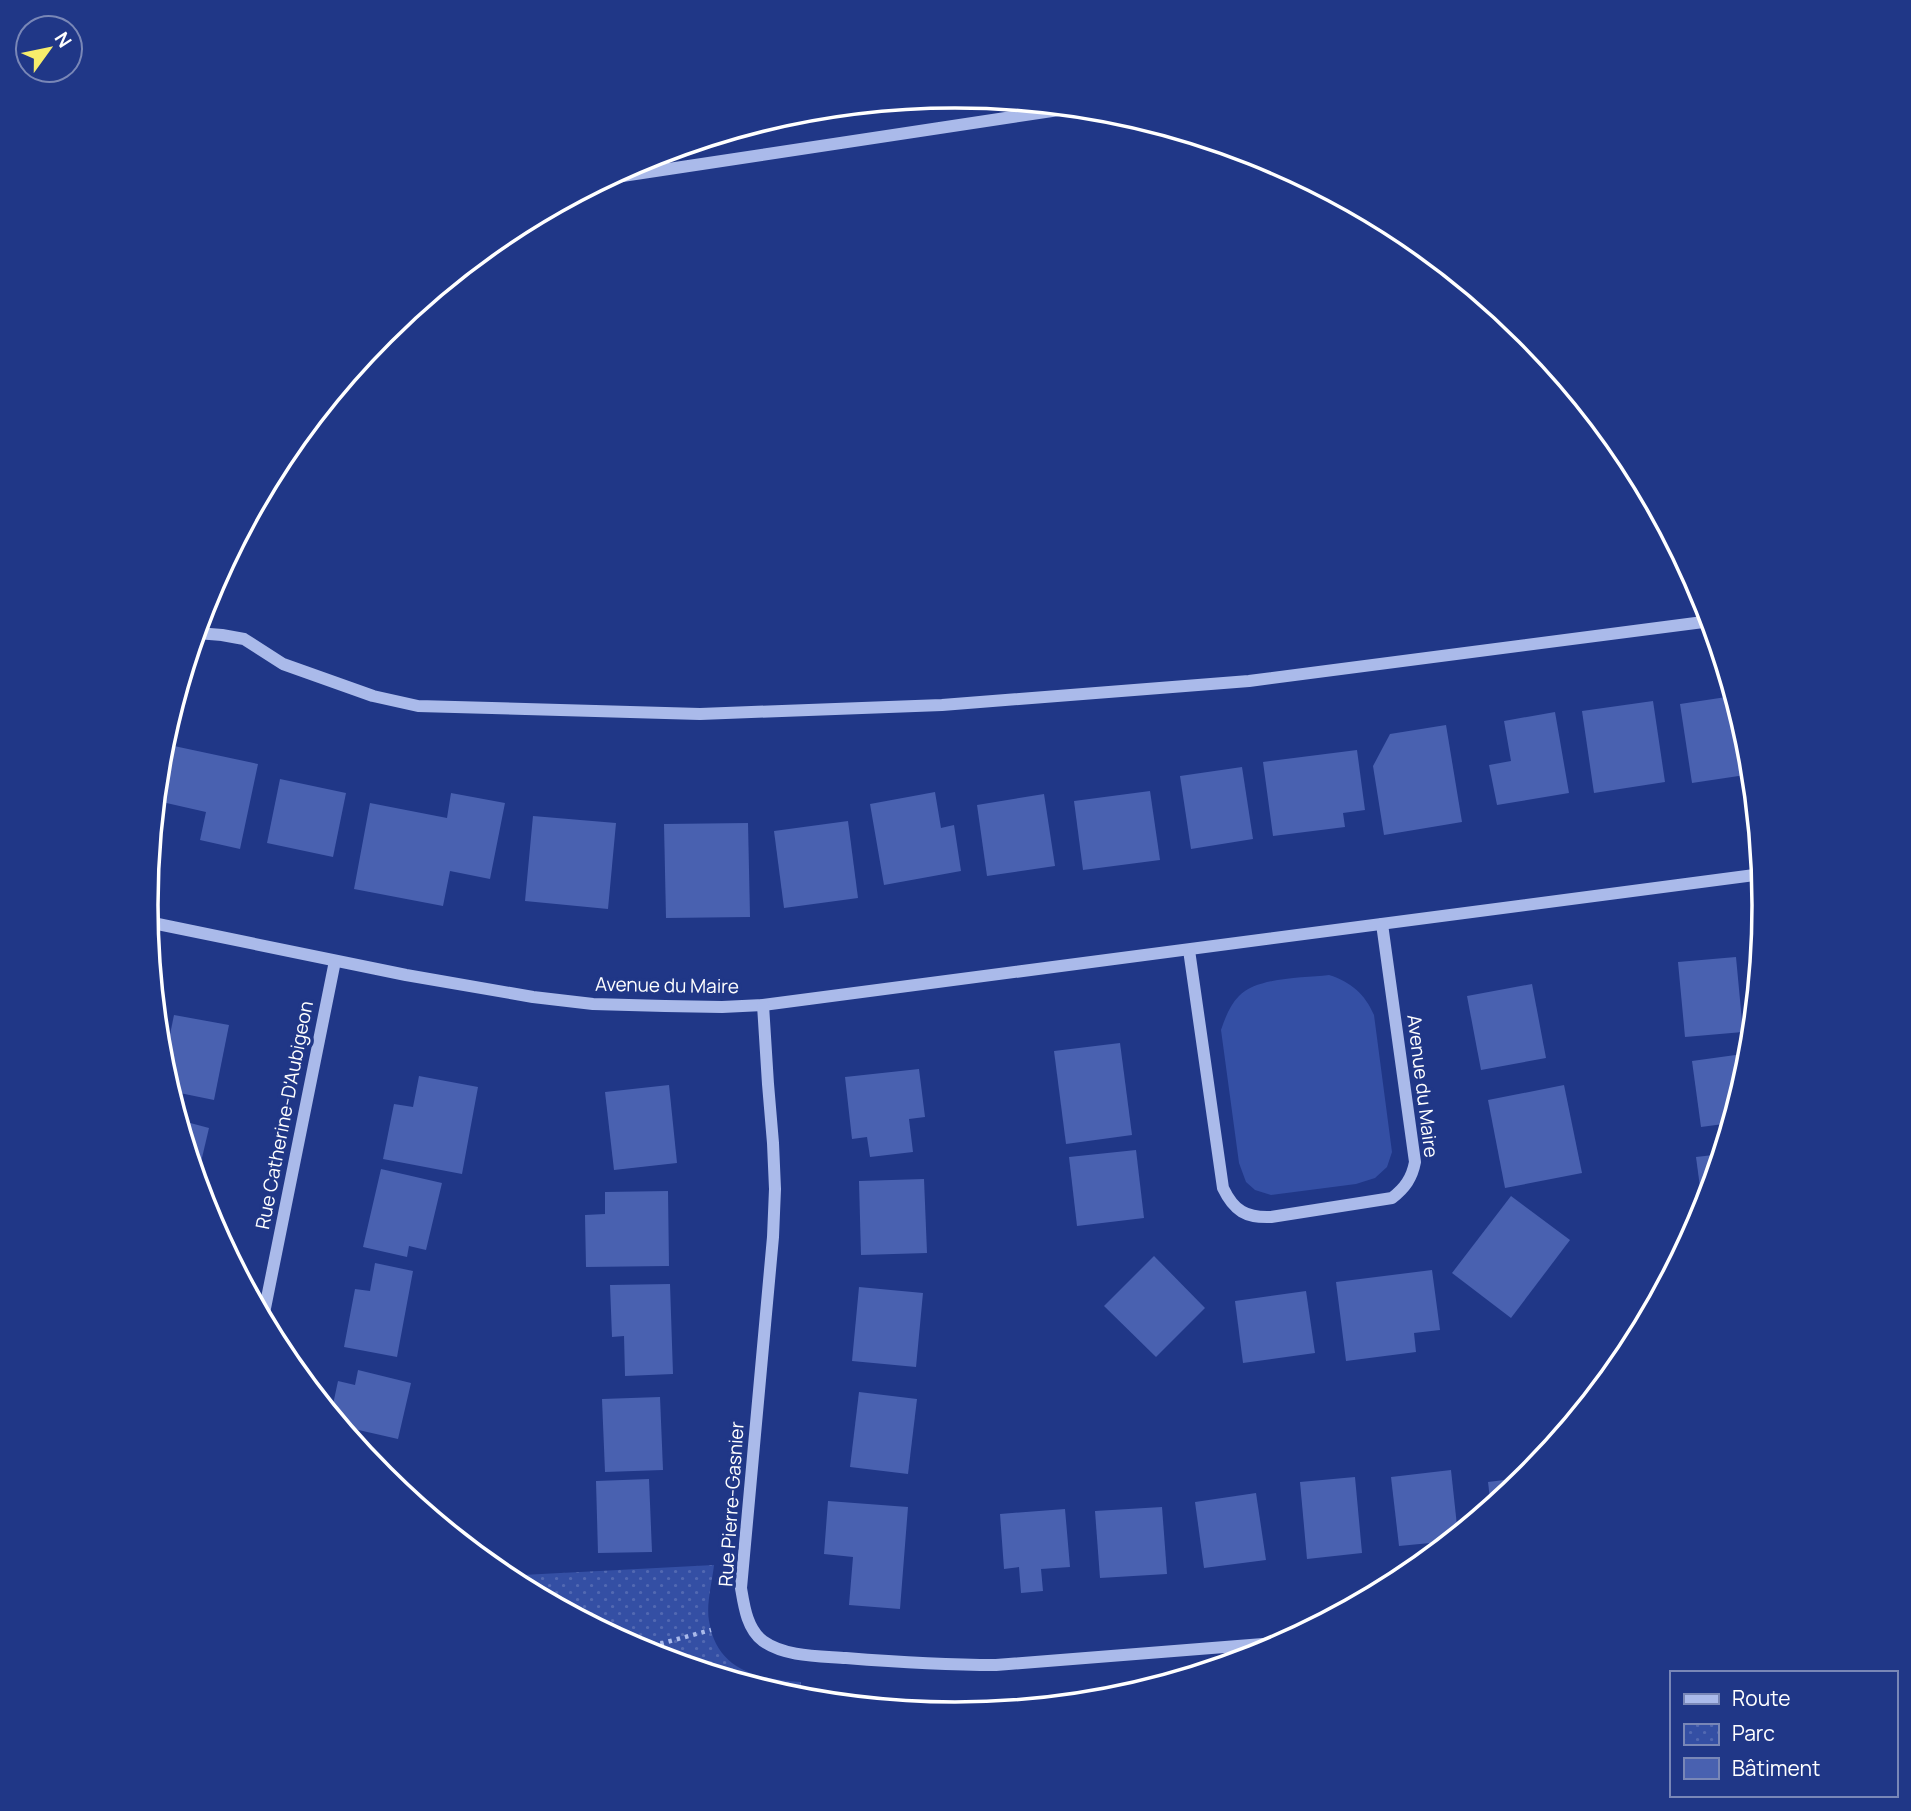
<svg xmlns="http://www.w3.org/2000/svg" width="1911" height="1811" font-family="Manrope,sans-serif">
<defs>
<pattern id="park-dots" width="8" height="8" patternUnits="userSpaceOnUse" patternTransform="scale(1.75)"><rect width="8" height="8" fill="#344fa4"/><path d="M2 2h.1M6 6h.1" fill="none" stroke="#5269b2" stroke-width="1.8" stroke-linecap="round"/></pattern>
</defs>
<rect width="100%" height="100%" fill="#203787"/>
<path fill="#344fa4" d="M1329,975C1351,982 1365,994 1374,1015L1392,1152L1387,1167L1375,1178L1356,1184L1271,1195L1255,1190L1246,1182L1239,1163L1221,1030C1225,1018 1230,1005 1239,996C1257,977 1303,978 1329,975Z"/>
<path fill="url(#park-dots)" d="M714,1565C712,1583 706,1604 709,1621C717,1671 758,1679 801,1682L800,1699L645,1653L503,1576Z"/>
<g fill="#4961b0">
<polygon points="1733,696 1749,748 1752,774 1692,783 1680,704"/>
<polygon points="1653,701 1665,782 1594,793 1582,711"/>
<polygon points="1555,712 1569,793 1497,805 1489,765 1511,761 1504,721"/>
<polygon points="1446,725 1462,822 1384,835 1373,766 1390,734"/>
<polygon points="174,746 258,764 240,849 200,840 206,812 162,802"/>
<polygon points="1357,750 1365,810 1343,813 1345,827 1273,836 1263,762"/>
<polygon points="1242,767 1253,839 1191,849 1180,776"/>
<polygon points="280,779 346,793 333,857 267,843"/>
<polygon points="1150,791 1160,860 1083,870 1074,801"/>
<polygon points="935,792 941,828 954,825 961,871 884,885 870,804"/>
<polygon points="451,793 505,803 490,879 450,871 443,906 354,889 370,803 447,818"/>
<polygon points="1044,794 1055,866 987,876 977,805"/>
<polygon points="533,816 616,823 608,909 525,901"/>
<polygon points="848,821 858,898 784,908 774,831"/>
<polygon points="748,823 750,917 666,918 664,824"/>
<polygon points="1736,957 1743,1032 1685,1037 1678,962"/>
<polygon points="1532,984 1546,1058 1481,1070 1467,996"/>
<polygon points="174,1015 229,1025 214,1100 170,1091 163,1069"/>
<polygon points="1120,1043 1132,1135 1066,1144 1054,1051"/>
<polygon points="1750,1053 1749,1064 1731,1123 1701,1127 1692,1061"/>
<polygon points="919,1069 925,1117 909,1119 913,1152 870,1157 867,1137 852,1139 845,1077"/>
<polygon points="419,1076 478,1087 462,1174 383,1159 394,1104 413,1107"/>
<polygon points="669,1085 677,1163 614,1170 605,1092"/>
<polygon points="1564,1085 1582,1173 1505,1188 1488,1100"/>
<polygon points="179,1120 209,1128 197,1179"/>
<polygon points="1136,1150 1144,1218 1077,1226 1069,1157"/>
<polygon points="1722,1154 1712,1186 1700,1187 1696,1157"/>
<polygon points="381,1169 442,1183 426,1250 409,1246 407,1257 363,1247"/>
<polygon points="924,1179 927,1253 861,1255 859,1181"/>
<polygon points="668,1191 669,1266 586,1267 585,1215 605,1214 605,1192"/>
<polygon points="1511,1196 1570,1240 1511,1318 1452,1273"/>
<polygon points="1154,1256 1205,1308 1156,1357 1104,1306"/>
<polygon points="375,1263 413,1271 397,1357 344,1347 355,1289 370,1291"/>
<polygon points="1432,1270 1440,1330 1414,1333 1416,1352 1346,1361 1336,1282"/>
<polygon points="670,1284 673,1374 625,1376 624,1336 612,1337 610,1285"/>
<polygon points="859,1287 923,1293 916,1367 852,1361"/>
<polygon points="1306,1291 1315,1353 1243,1363 1235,1301"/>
<polygon points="358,1370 411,1383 398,1439 341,1426 331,1414 338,1381 355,1385"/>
<polygon points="859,1392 917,1399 908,1474 850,1467"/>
<polygon points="660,1397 663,1470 605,1472 602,1399"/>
<polygon points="1451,1470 1458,1535 1451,1541 1399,1546 1391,1477"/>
<polygon points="1355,1477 1362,1553 1307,1559 1300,1482"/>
<polygon points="1528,1477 1527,1478 1491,1507 1488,1482"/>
<polygon points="649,1479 652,1552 598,1553 596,1481"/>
<polygon points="1256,1493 1266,1560 1204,1568 1195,1502"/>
<polygon points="828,1501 908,1507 900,1609 849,1605 853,1557 824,1554"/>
<polygon points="1162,1507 1167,1574 1100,1578 1095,1511"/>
<polygon points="1065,1509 1070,1567 1041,1569 1043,1591 1021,1593 1019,1567 1004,1569 1000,1514"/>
</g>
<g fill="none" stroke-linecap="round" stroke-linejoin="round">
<polyline stroke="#aabaea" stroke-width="4.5" stroke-dasharray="3.5 5" stroke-linecap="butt" points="635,1647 663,1643 711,1630"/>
<g stroke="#aabaea" stroke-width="12">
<polyline points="609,178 1072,108"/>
<polyline points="197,633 222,635 244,639 283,664 373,696 418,706 700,714 942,705 1249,681 1711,621"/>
<polyline points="148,922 406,975 533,997 593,1004 665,1006 722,1007 763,1005 1762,874"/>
<path d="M1189,950L1223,1188C1234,1211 1246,1218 1271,1217L1392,1198C1405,1188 1412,1178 1415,1162L1382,924"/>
<path d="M763,1005L768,1084L773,1143L775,1189L773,1237L741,1588C744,1606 747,1629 763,1641C785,1657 820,1656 846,1658C896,1662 946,1665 996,1665L1287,1642"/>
<polyline points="263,1318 335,961"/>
</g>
</g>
<g text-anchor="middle" stroke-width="7" stroke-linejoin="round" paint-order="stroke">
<g font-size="19" fill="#fff" stroke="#203787">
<text transform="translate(667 985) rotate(1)" y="7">Avenue du Maire</text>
<text transform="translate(1423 1086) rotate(83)" y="7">Avenue du Maire</text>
<text transform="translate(284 1115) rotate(-79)" y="7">Rue Catherine-D'Aubigeon</text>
<text transform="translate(731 1504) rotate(-86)" y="7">Rue Pierre-Gasnier</text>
</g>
</g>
<path d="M0 0H1911V1811H0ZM158 905a797 797 0 1 1 1594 0a797 797 0 1 1-1594 0Z" fill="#203787" fill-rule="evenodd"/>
<path fill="none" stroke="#fff" stroke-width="3.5" d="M158 905a797 797 0 1 1 1594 0a797 797 0 1 1-1594 0Z"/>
<rect x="1670" y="1671" width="228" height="126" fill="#203787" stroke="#7987b7" stroke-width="2"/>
<rect x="1684" y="1694" width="35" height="10" fill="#aabaea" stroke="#7987b7" stroke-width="2"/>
<text x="1732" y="1706" font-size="21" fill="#ffffff">Route</text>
<rect x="1684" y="1724" width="35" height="21" fill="url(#park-dots)" stroke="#7987b7" stroke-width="2"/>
<text x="1732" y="1741" font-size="21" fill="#ffffff">Parc</text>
<rect x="1684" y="1758" width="35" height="21" fill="#4961b0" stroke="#7987b7" stroke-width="2"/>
<text x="1732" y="1776" font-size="21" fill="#ffffff">Bâtiment</text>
<g transform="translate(49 49) rotate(57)"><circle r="33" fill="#203787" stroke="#7987b7" stroke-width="2"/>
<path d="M0-5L12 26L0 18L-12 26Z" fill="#f7ed6b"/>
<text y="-10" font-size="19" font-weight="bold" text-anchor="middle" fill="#ffffff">N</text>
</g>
</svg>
